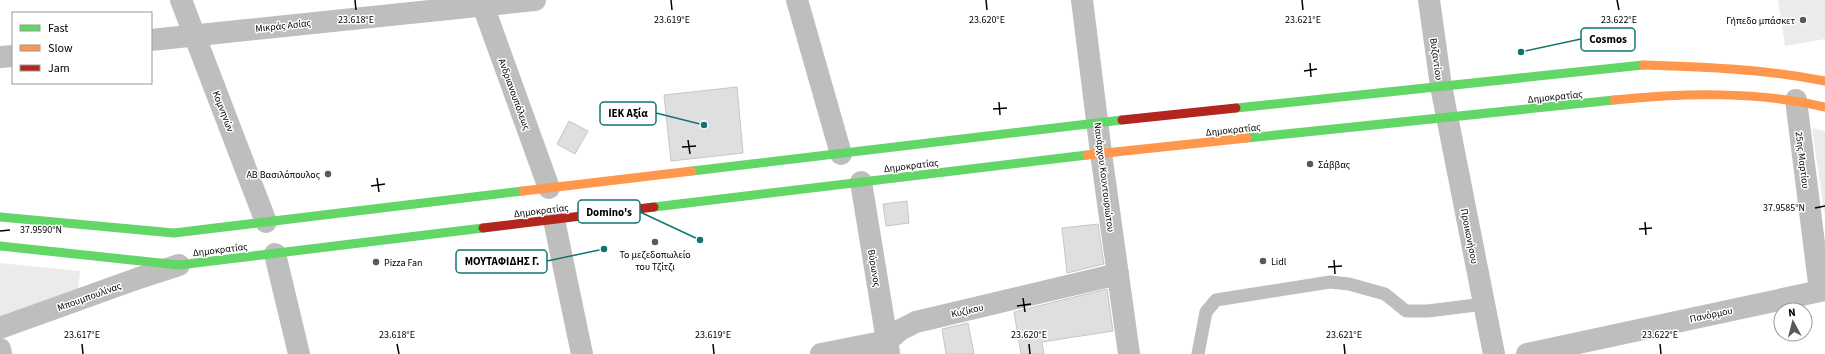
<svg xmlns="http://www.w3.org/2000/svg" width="1825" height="354" font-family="'Source Sans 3',sans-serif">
<rect width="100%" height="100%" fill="#fff"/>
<g fill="#ebebeb">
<polygon points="1778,0 1825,0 1825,39 1785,46"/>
<polygon points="1812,128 1825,131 1825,217"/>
<polygon points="0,263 80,271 78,291 0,319"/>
</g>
<g fill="#dfdfdf" stroke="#c6c6c6">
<polygon points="737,87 743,153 671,161 664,95"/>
<polygon points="569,121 588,131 575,154 557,144"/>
<polygon points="907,201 909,223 886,226 883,204"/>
<polygon points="1098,224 1104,264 1067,273 1062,228"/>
<polygon points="1107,289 1113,331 1042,342 1044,354 1021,354 1014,312"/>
<polygon points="968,323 974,354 946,354 942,329"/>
</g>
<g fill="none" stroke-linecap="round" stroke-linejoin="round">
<polyline stroke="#bebebe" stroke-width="13" points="1198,354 1206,312 1216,300 1330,282 1349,284 1385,294 1406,311 1428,311 1484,304"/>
<g stroke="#bebebe" stroke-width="22">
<polyline points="181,0 266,222"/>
<polyline points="481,0 549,188"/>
<polyline points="797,0 841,154"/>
<polyline points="1082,0 1101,153 1129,354"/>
<polyline points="1429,0 1441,86 1494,354"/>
<polyline points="151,40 535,0"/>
<polyline points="0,57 13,56"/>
<polyline points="1796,100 1820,291"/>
<polyline points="861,182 889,353"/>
<polyline points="554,220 582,354"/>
<polyline points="275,254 299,354"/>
<polyline points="0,328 139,278 179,265"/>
<polyline points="0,349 1,354"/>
<polyline points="821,354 887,341 900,330 916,322 1118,274"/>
<polyline points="1527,354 1825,290"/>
</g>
<g stroke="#63d668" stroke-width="9">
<polyline points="1236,108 1643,65"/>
<polyline points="1247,138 1614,100"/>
<polyline points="692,171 1122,120"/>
<polyline points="654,207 1087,155"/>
<polyline points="0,217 174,233 523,191"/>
<polyline points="0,246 179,265 483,228"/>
</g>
<g stroke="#ff974d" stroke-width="9">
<path d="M1643,65C1705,67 1765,69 1825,81"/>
<path d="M1614,100C1684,93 1757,91 1825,107"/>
<polyline points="1087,155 1247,138"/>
<polyline points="523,191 692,171"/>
</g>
<g stroke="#b3261e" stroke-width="9">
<polyline points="1122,120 1236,108"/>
<polyline points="483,228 654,207"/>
</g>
</g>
<path fill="none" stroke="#000" stroke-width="1.5" d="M355,0L356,10M671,0L672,10M986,0L987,10M1302,0L1303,10M1617,0L1619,10M1310,63L1311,77M1304,71L1317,69M999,102L1000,115M993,109L1007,108M688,140L690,154M682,147L696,146M377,178L379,192M371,186L385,184M1815,208L1825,206M1645,222L1646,235M1639,229L1652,228M0,231L10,230M1334,260L1335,274M1328,267L1342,266M1023,298L1025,312M1017,306L1031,304M82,344L83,354M397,344L399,354M713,344L714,354M1029,344L1030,354M1344,344L1345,354M1660,344L1661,354"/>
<g fill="#595959" stroke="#fff" stroke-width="1.5">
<circle cx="1803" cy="20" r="4"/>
<circle cx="1310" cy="164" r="4"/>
<circle cx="328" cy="174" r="4"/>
<circle cx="655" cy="242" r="4"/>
<circle cx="1263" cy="261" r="4"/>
<circle cx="376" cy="262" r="4"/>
</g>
<g text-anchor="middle" stroke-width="3" stroke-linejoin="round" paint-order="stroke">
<g font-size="10" fill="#000" stroke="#fff" text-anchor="start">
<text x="1795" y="24" text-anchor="end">Γήπεδο μπάσκετ</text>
<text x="1318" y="168">Σάββας</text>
<text x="320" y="178" text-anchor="end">ΑΒ Βασιλόπουλος</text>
<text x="655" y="258" text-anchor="middle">Το μεζεδοπωλείο<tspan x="655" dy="12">του Τζίτζι</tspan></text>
<text x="1271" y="265">Lidl</text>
<text x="384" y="266">Pizza Fan</text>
</g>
<g font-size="10" fill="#000" stroke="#fff">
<text transform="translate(283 25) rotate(-6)" y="4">Μικράς Ασίας</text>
<text transform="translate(1437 59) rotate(82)" y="4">Βυζαντίου</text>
<text transform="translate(515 94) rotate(70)" y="4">Ανδριανουπόλεως</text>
<text transform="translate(1555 96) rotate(-6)" y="4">Δημοκρατίας</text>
<text transform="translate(224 111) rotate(69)" y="4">Κομνηνών</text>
<text transform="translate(1233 129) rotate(-6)" y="4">Δημοκρατίας</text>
<text transform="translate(1803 160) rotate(83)" y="4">25ης Μαρτίου</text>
<text transform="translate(911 165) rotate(-7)" y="4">Δημοκρατίας</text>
<text transform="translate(1105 177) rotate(83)" y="4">Ναυάρχου Κουντουριώτου</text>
<text transform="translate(541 210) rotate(-7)" y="4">Δημοκρατίας</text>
<text transform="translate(1470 236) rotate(79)" y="4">Προικονήσου</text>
<text transform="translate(220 249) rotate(-7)" y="4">Δημοκρατίας</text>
<text transform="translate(875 268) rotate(81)" y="4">Βύρωνος</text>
<text transform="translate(89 296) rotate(-20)" y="4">Μπουμπουλίνας</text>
<text transform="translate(967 310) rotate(-13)" y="4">Κυζίκου</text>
<text transform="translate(1711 314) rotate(-12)" y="4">Πανόρμου</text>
</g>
</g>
<g font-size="10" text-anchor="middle" fill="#000" stroke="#fff" stroke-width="3" stroke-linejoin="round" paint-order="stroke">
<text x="356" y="23">23.618°E</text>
<text x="672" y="23">23.619°E</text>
<text x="987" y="23">23.620°E</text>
<text x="1303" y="23">23.621°E</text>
<text x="1619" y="23">23.622°E</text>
<text x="1784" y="211">37.9585°N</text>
<text x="41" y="233">37.9590°N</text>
<text x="82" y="338">23.617°E</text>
<text x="397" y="338">23.618°E</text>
<text x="713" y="338">23.619°E</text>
<text x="1029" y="338">23.620°E</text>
<text x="1344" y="338">23.621°E</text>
<text x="1660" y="338">23.622°E</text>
</g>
<path fill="none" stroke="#0f766e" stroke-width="1.5" d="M1521 52L1581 39M704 125L656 113M700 240L640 212M604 249L547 261"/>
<g fill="#0f766e" stroke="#fff" stroke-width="1.5">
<circle cx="1521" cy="52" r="4"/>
<circle cx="704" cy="125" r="4"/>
<circle cx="700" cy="240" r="4"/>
<circle cx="604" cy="249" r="4"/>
</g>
<g fill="#fff" stroke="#0f766e" stroke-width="1.5">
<rect x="1581" y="28" width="54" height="23" rx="4"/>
<rect x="600" y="102" width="56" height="23" rx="4"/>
<rect x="578" y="200" width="62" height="23" rx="4"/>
<rect x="456" y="250" width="91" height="23" rx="4"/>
</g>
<g font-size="11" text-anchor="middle" font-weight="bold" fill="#000">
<text x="1608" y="43">Cosmos</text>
<text x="628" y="117">ΙΕΚ Αξία</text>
<text x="609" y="216">Domino's</text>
<text x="502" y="265">ΜΟΥΤΑΦΙΔΗΣ Γ.</text>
</g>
<rect x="12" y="12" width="140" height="72" fill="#ffffff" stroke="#999999"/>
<rect x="20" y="25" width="20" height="6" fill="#63d668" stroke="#999999"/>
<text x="48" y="32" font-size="12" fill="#000000">Fast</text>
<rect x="20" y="45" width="20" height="6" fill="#ff974d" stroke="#999999"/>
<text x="48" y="52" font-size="12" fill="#000000">Slow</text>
<rect x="20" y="65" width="20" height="6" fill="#b3261e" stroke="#999999"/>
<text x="48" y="72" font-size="12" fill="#000000">Jam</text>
<g transform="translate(1793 322) rotate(353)"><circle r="19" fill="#ffffff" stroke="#999999"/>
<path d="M0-3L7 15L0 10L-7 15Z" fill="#595959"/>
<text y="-6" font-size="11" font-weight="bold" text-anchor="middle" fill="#000000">N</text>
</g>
</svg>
